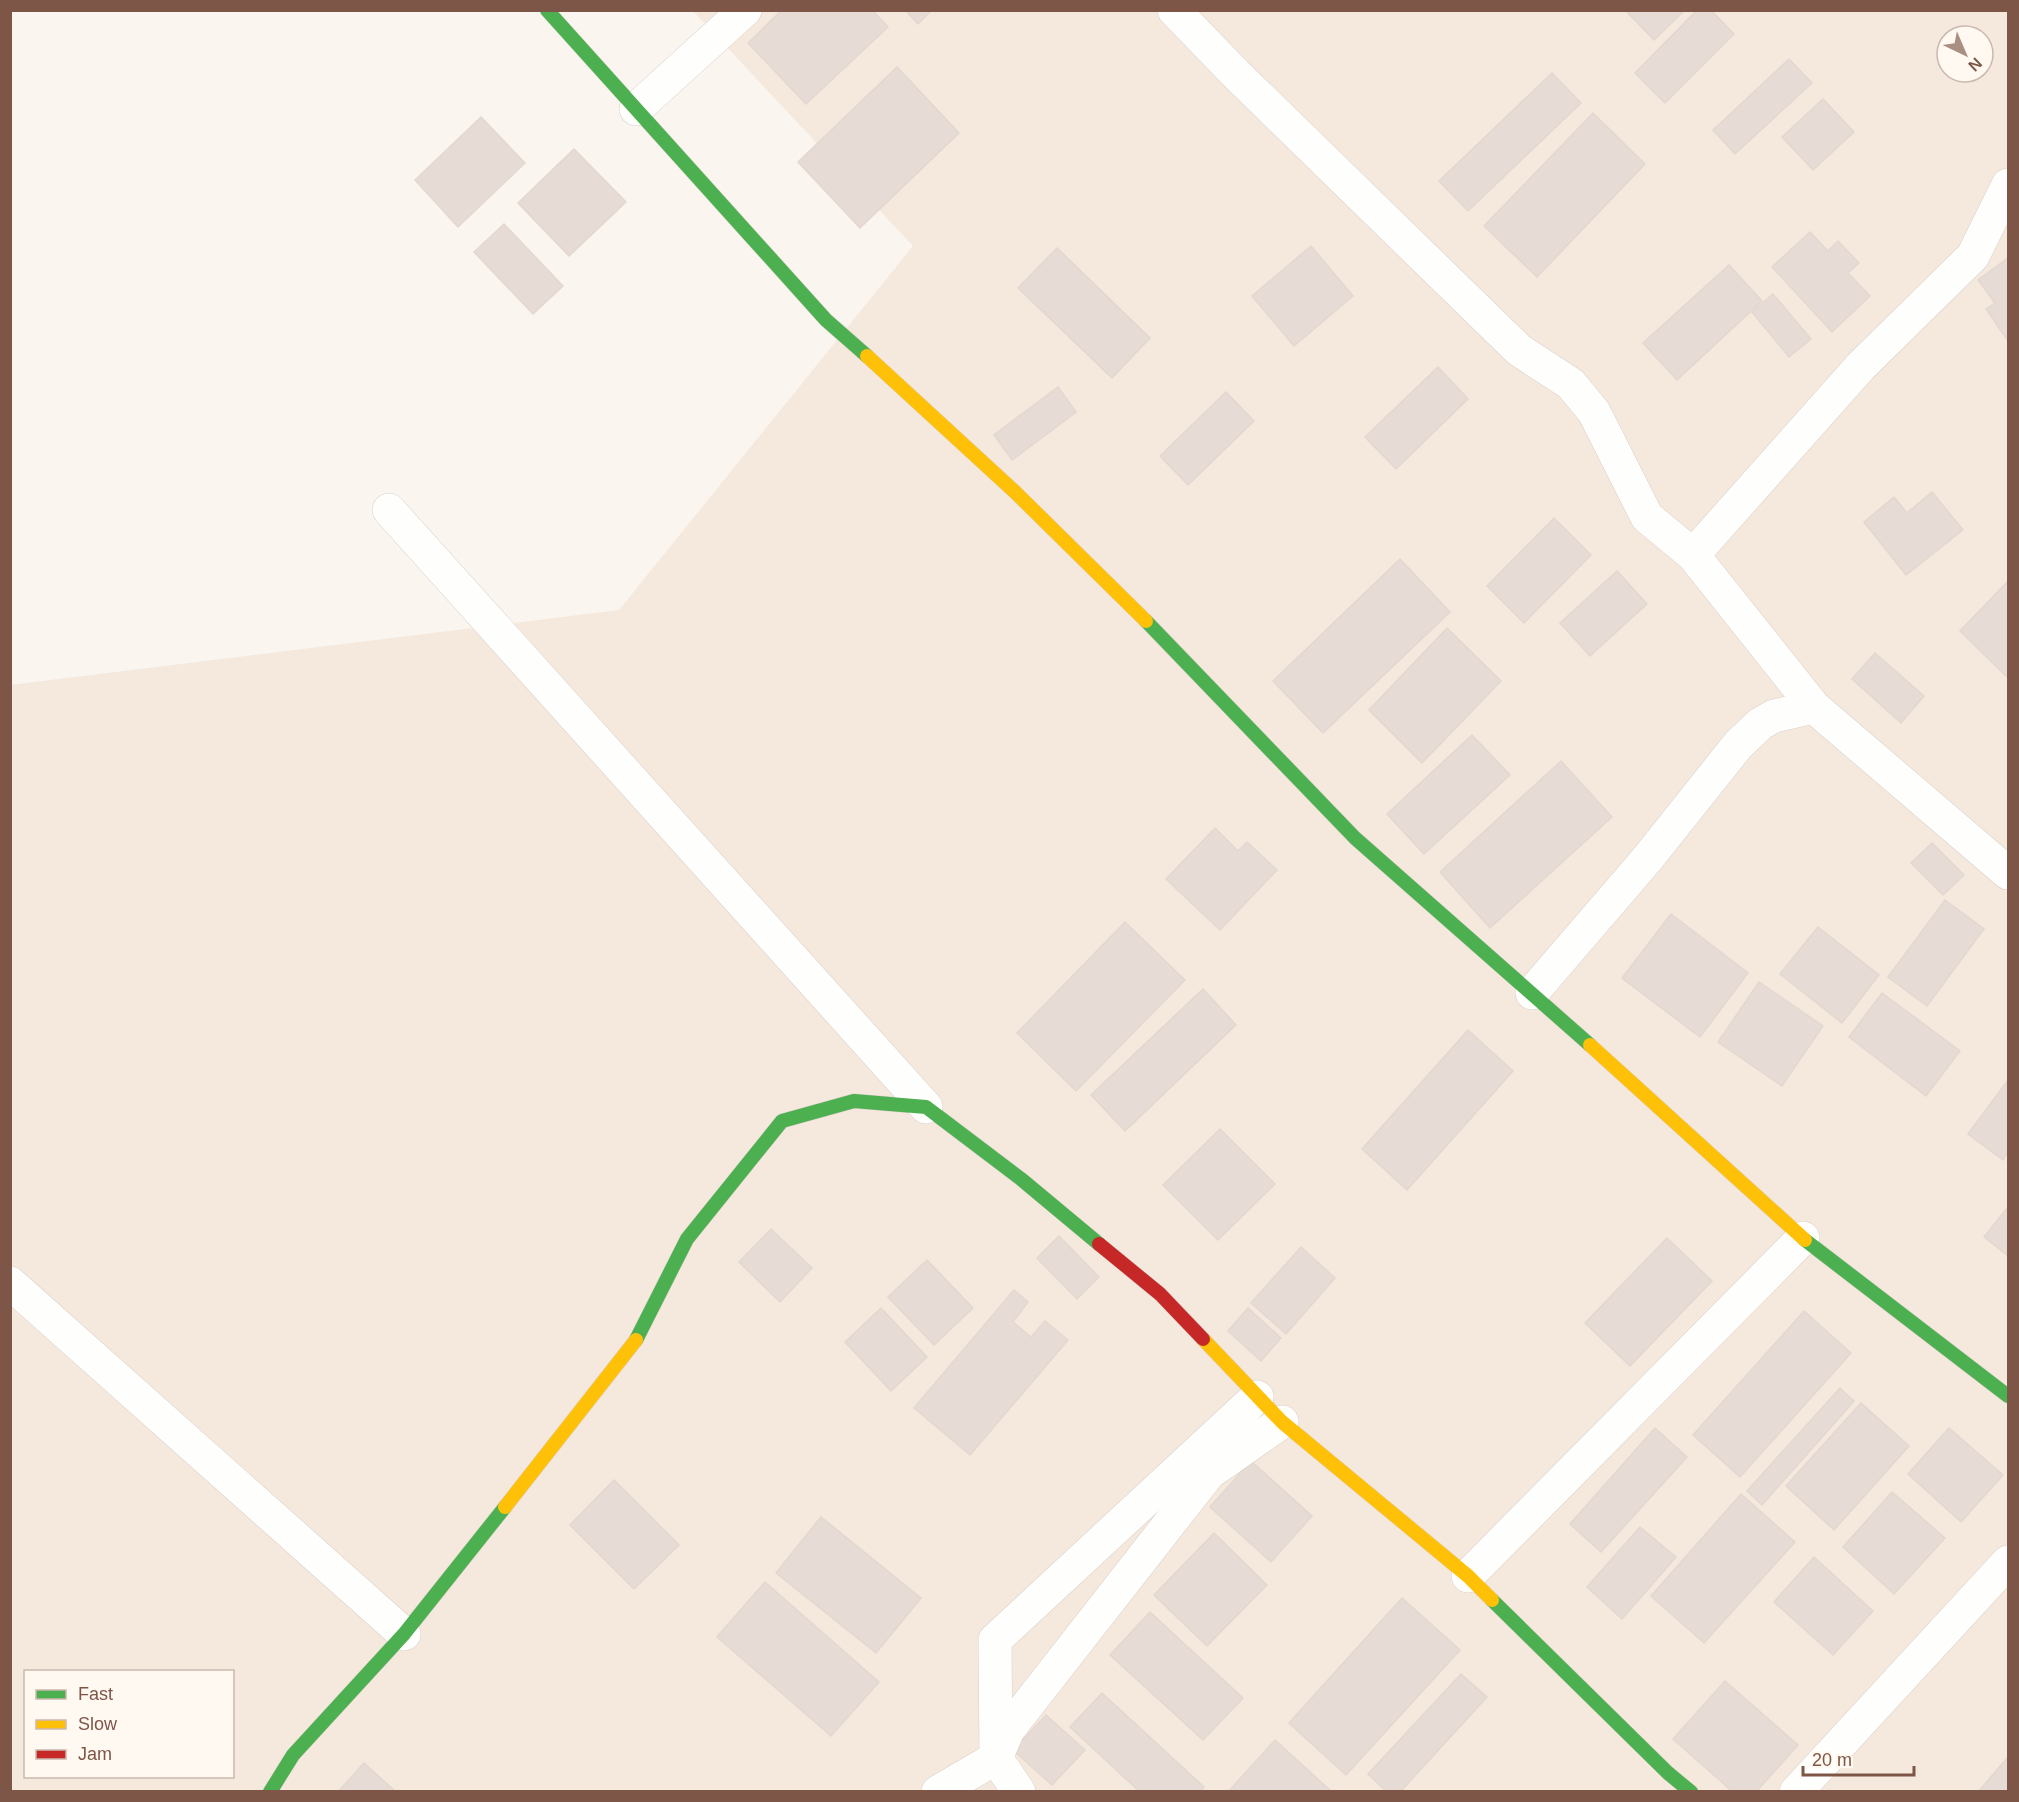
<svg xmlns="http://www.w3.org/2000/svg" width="2019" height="1802" font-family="Arial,sans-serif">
<rect width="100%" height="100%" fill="#faf5ef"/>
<path fill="#f5e8dd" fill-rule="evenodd" d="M693,11H2008V1791H11L10,685L619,610L913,246ZM1947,36H1983V72H1947ZM26,1672H232V1776H26Z"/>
<g fill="#e7dbd5" stroke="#e4d7d0" stroke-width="1.5">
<polygon points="782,10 872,10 888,27 806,104 748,43"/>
<polygon points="905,10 932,10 918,24"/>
<polygon points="1625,10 1685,10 1654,40"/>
<polygon points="1697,10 1711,10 1734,34 1665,103 1635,73"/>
<polygon points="1789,59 1812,83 1735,154 1713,130"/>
<polygon points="897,67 959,133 860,228 798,162"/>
<polygon points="1552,73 1581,103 1468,211 1439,181"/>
<polygon points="1823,99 1854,132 1813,170 1782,137"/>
<polygon points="1593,113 1645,164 1537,277 1484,226"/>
<polygon points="481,117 525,163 458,227 415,180"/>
<polygon points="574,149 626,202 569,256 518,203"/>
<polygon points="504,224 563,286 533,314 474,252"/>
<polygon points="1810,232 1828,251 1838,241 1859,263 1848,273 1870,296 1832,332 1772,267"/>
<polygon points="1311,246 1353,296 1294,346 1252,296"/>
<polygon points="1057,248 1150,338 1112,378 1018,288"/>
<polygon points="2008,258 2008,341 1986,309 1995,303 1978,280"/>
<polygon points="1729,265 1762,301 1677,380 1643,343"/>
<polygon points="1773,294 1811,339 1789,357 1752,312"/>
<polygon points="1438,367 1468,399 1396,469 1365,437"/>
<polygon points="1058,387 1076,412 1012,460 994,435"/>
<polygon points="1226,392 1254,421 1188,485 1160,456"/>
<polygon points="1932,492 1963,530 1906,575 1864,522 1894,497 1907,513"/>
<polygon points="1554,518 1591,555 1524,623 1487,586"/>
<polygon points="1400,559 1450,612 1323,733 1273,681"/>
<polygon points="1617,571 1647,604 1590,656 1560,623"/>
<polygon points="2008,581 2008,678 1960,631"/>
<polygon points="1447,628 1501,681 1422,763 1369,710"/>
<polygon points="1875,653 1924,696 1901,723 1852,679"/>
<polygon points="1472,735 1510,775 1424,854 1387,814"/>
<polygon points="1561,761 1612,817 1490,928 1440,872"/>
<polygon points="1215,828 1238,851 1247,842 1277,870 1220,930 1166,879"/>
<polygon points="1932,843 1964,875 1943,895 1911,863"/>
<polygon points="1945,900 1984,929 1927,1006 1888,977"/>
<polygon points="1671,914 1748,973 1700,1037 1622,978"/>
<polygon points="1125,922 1185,980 1076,1091 1017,1033"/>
<polygon points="1818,927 1879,975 1842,1023 1780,974"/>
<polygon points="1759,982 1823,1026 1782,1086 1718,1042"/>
<polygon points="1203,989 1236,1025 1125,1131 1091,1095"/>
<polygon points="1882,993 1960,1051 1926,1096 1849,1037"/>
<polygon points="1468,1030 1513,1071 1407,1190 1362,1149"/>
<polygon points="2008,1080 2008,1152 2003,1160 1968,1134"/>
<polygon points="1220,1129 1275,1184 1218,1240 1163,1185"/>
<polygon points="2008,1207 2008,1256 1984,1237"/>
<polygon points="771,1229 812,1268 780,1302 739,1262"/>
<polygon points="1059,1236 1099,1277 1077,1299 1037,1258"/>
<polygon points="1667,1238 1712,1281 1630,1366 1585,1323"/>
<polygon points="1301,1247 1335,1278 1286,1334 1251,1303"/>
<polygon points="927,1260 973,1308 934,1345 888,1297"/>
<polygon points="1014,1290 1028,1302 1013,1322 1031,1337 1045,1321 1068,1340 970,1455 914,1408"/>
<polygon points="881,1308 927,1357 891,1391 845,1342"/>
<polygon points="1248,1308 1281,1338 1261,1361 1228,1331"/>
<polygon points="1804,1311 1851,1353 1740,1477 1693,1435"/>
<polygon points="1840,1388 1854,1401 1762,1505 1747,1491"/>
<polygon points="1861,1403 1909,1446 1834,1530 1786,1486"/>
<polygon points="1655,1428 1687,1457 1601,1552 1570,1524"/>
<polygon points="1949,1428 2003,1475 1961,1522 1908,1474"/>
<polygon points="1251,1461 1312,1516 1271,1562 1210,1507"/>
<polygon points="614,1480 679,1545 634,1589 570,1525"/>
<polygon points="1892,1492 1945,1538 1894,1594 1843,1547"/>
<polygon points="1741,1494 1795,1542 1704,1643 1651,1596"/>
<polygon points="821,1517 921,1598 876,1653 776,1573"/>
<polygon points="1640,1527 1676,1557 1622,1619 1587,1587"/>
<polygon points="1214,1533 1267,1585 1207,1646 1154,1595"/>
<polygon points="1814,1557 1873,1611 1833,1655 1774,1602"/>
<polygon points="765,1582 879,1682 831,1736 717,1637"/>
<polygon points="1402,1598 1460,1650 1346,1775 1289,1723"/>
<polygon points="1150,1612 1243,1698 1203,1740 1110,1655"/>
<polygon points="1461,1674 1487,1697 1400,1792 1387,1792 1368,1774"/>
<polygon points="1725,1681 1798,1745 1756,1792 1733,1792 1673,1739"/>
<polygon points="1102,1693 1204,1787 1200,1792 1140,1792 1070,1727"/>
<polygon points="1046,1715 1085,1750 1052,1785 1013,1750"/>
<polygon points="1275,1740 1332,1792 1228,1792"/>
<polygon points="2008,1757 2008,1792 1978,1792"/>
<polygon points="364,1763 396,1792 338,1792"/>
</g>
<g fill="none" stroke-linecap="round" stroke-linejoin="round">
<g stroke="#d9d0cb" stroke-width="34">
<g id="street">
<polyline points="1174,10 1236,74 1519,350 1571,384 1594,412 1647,517 1693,555 1814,707 2008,873"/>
<polyline points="636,109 745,10"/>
<polyline points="389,510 926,1107"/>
<polyline points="1693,555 1861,366 1973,256 2008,185"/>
<polyline points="1532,993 1648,858 1738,745 1760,724 1774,716 1814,707"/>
<polyline points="10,1283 404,1634"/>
<polyline points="1468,1576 1803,1238"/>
<polyline points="938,1792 996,1758 995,1640 1257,1397"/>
<polyline points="1019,1792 996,1758 1008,1730 1209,1473 1282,1422"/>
<polyline points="1796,1792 2008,1562"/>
</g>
</g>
<g stroke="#dbd1cc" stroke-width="15">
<g id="fast">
<polyline points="547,10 826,320 867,356"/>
<polyline points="1146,621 1355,838 1590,1045"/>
<polyline points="1805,1240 2008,1396"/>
<polyline points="636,1340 687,1239 782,1121 854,1101 926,1107 1021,1179 1099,1244"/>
<polyline points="1492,1600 1668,1773 1691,1792"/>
<polyline points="270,1792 293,1755 404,1634 505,1507"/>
</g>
</g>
<g stroke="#dbd1cc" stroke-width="15">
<g id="slow">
<polyline points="867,356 1014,491 1146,621"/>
<polyline points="1590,1045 1805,1240"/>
<polyline points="1203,1339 1282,1422 1468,1576 1492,1600"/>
<polyline points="505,1507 636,1340"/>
</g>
</g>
<g stroke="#dbd1cc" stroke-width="15">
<polyline id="jam" points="1099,1244 1160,1294 1203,1339"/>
</g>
<use href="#street" stroke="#fefefd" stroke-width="33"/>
<use href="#fast" stroke="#4caf50" stroke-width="14"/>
<use href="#slow" stroke="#ffc107" stroke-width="14"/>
<use href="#jam" stroke="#c62828" stroke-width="14"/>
</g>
<rect width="2019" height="1802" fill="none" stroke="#7e5648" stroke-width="24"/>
<rect x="24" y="1670" width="210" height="108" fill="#fff9f2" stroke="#cbb8ae" stroke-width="1.5"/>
<rect x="36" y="1690" width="30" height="9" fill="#4caf50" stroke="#cbb8ae" stroke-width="1.5"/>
<text x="78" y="1700" font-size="18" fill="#7e5648">Fast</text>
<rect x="36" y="1720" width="30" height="9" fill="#ffc107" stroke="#cbb8ae" stroke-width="1.5"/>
<text x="78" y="1730" font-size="18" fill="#7e5648">Slow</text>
<rect x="36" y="1750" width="30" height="9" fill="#c62828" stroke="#cbb8ae" stroke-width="1.5"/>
<text x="78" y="1760" font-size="18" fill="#7e5648">Jam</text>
<g transform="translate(1965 54) rotate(136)"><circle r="28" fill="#fff9f2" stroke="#cbb8ae" stroke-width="1.5"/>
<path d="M0-4.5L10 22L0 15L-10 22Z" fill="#a98e82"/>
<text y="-9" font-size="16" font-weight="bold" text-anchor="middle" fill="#7e5648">N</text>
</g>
<path d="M1803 1766v9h111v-9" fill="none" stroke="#7e5648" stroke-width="3"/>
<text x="1812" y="1766" font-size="18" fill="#7e5648" stroke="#fff9f2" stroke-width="4.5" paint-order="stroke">20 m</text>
</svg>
